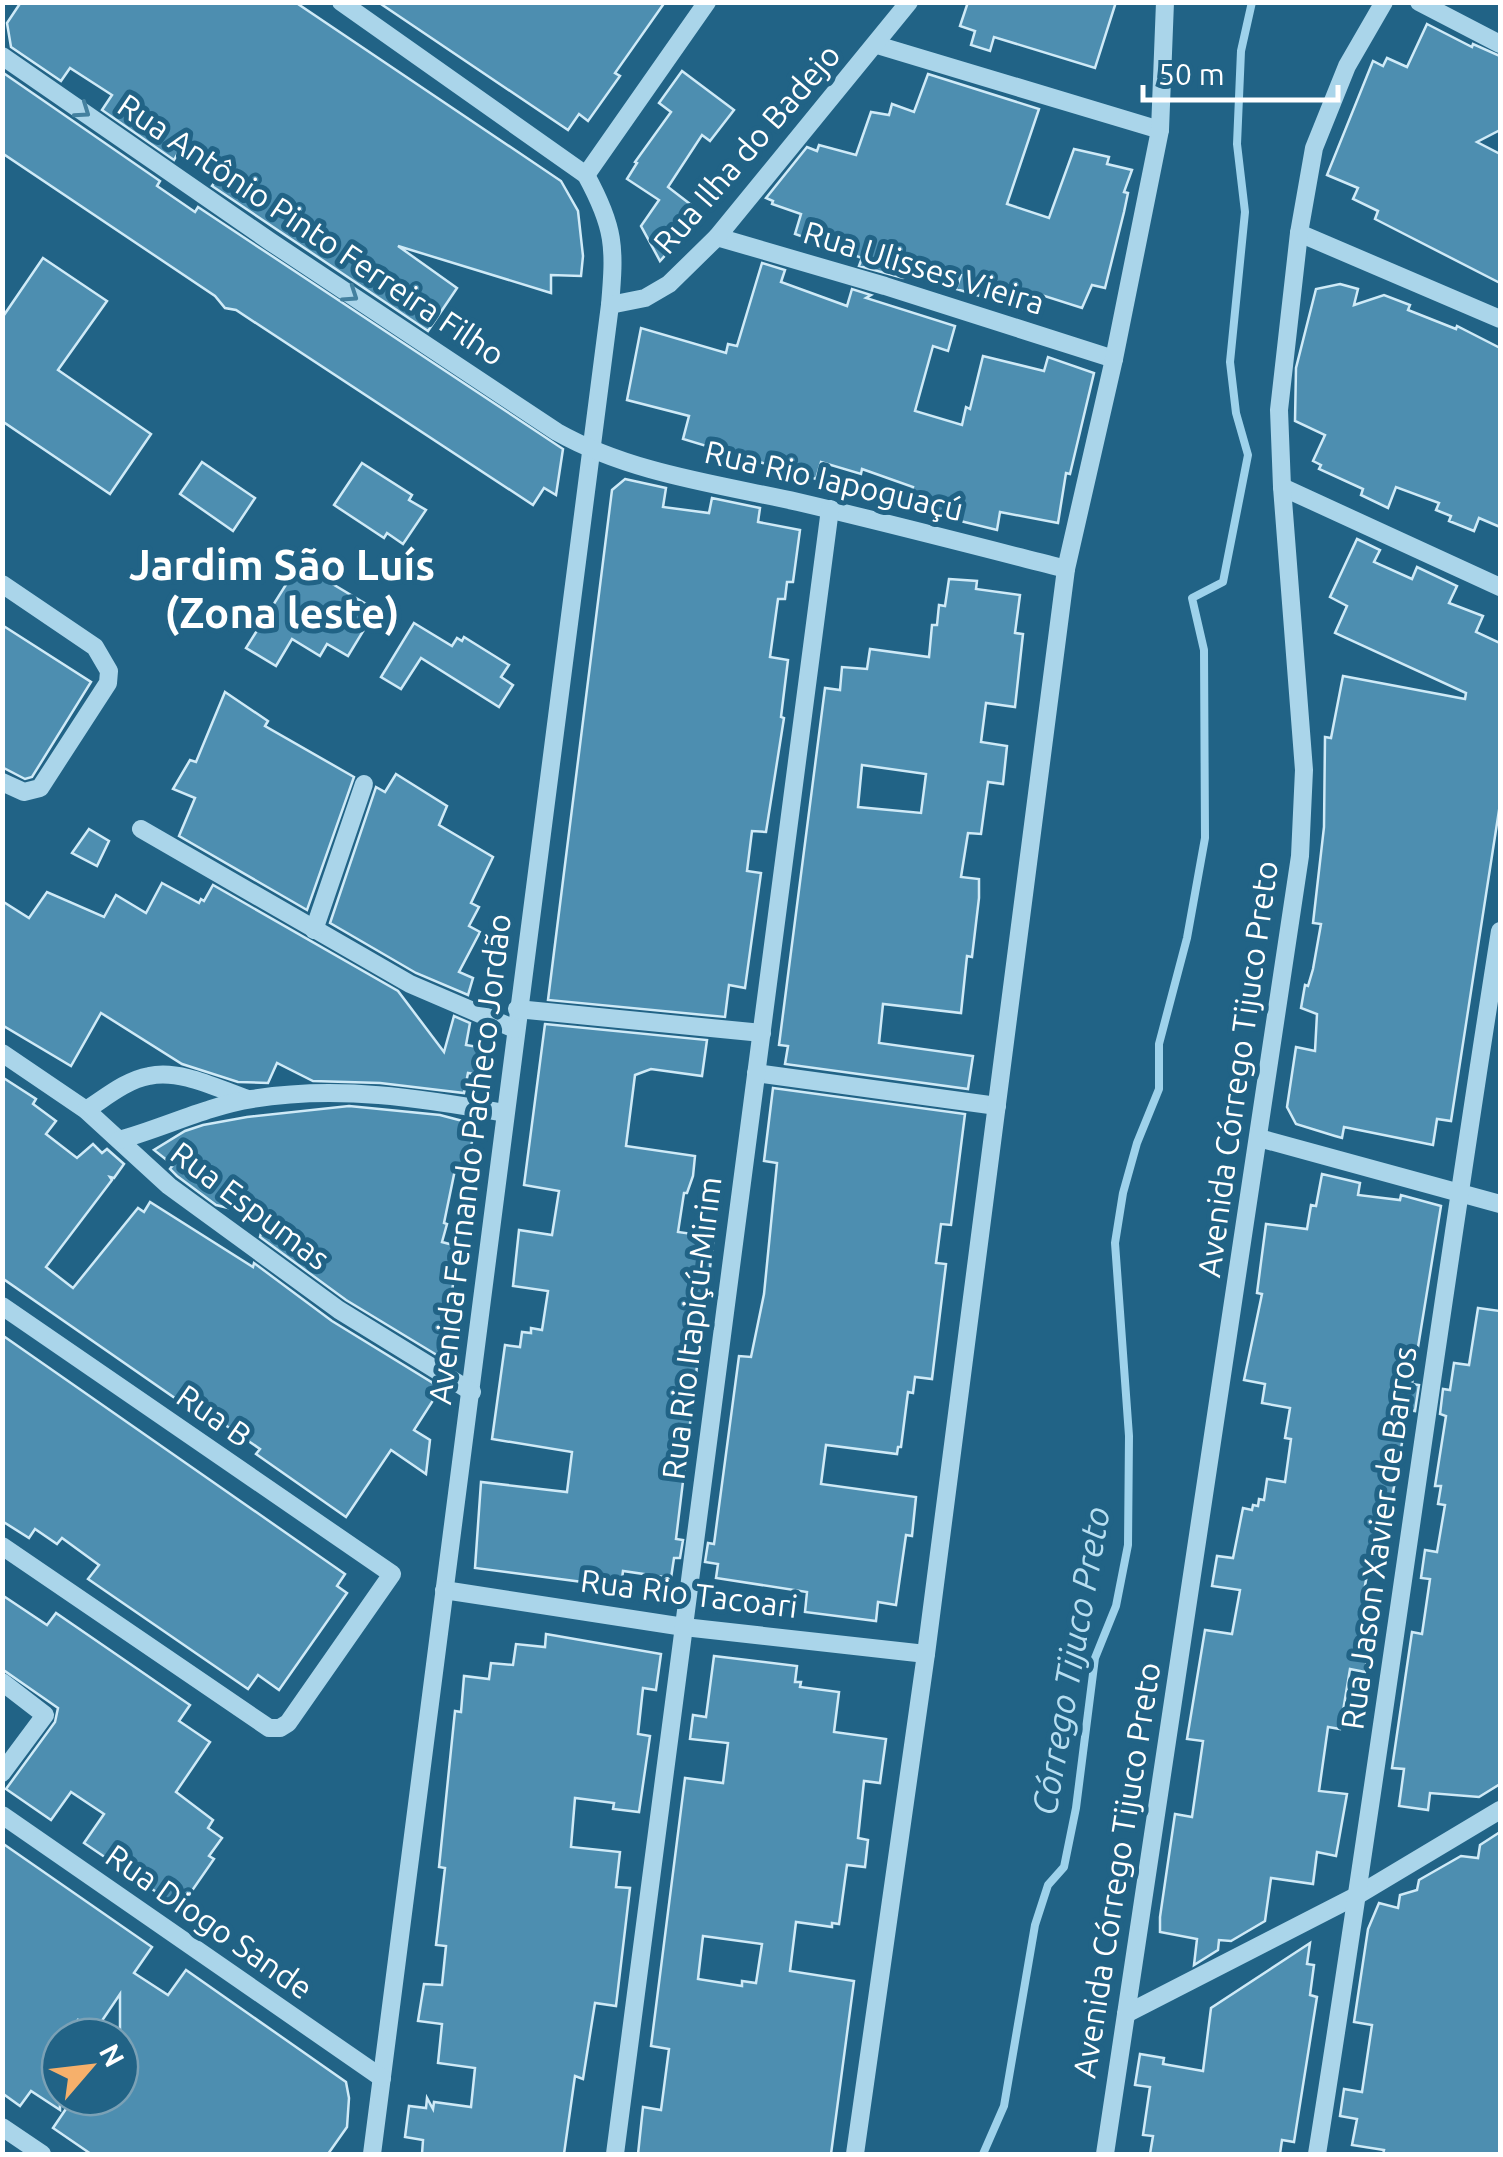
<svg xmlns="http://www.w3.org/2000/svg" width="1503" height="2157" font-family="Ubuntu,sans-serif">
<rect width="100%" height="100%" fill="#216386"/>
<g fill="none" stroke-linecap="round" stroke-linejoin="round">
<polyline stroke="#9ed2eb" stroke-width="8" points="983,2154 1004,2106 1035,1925 1048,1885 1064,1867 1076,1808 1095,1658 1116,1606 1128,1545 1129,1436 1115,1243 1123,1193 1137,1143 1159,1089 1159,1044 1187,938 1205,838 1204,650 1192,598 1223,582 1248,455 1236,413 1230,362 1245,212 1237,144 1241,51 1252,2"/>
</g>
<g fill="#4d8eb0" stroke="#cfeaf7" stroke-width="2.5" fill-rule="evenodd">
<polygon points="21,2 295,2 561,181 578,211 583,256 581,276 551,275 551,293 398,246 457,288 428,331 212,186 217,179 178,153 174,160 102,110 112,95 70,68 61,81 11,47 7,23"/>
<polygon points="378,2 665,2 615,73 620,76 588,121 579,114 568,130"/>
<polygon points="968,2 1116,2 1095,68 994,37 990,51 971,45 975,31 960,26"/>
<polygon points="1427,24 1472,47 1473,44 1500,56 1500,130 1477,142 1500,154 1500,283 1375,219 1378,211 1353,199 1358,188 1327,175 1373,61 1383,66 1387,58 1407,67"/>
<polygon points="682,71 734,110 710,141 702,135 668,187 703,214 660,261 641,226 659,200 627,179 637,163 635,162 671,112 659,103"/>
<polygon points="2,72 160,181 157,186 195,212 198,207 563,449 556,495 544,488 533,505 236,310 225,308 215,296 2,153"/>
<polygon points="928,74 1039,109 1007,204 1049,218 1074,149 1109,157 1107,164 1132,170 1124,192 1128,193 1124,212 1105,288 1092,285 1082,308 1029,291 1023,309 956,289 961,275 915,261 911,274 903,278 859,266 862,258 795,234 801,214 772,204 773,201 766,198 807,147 817,151 819,145 856,155 871,112 889,115 892,104 914,112"/>
<polygon points="43,258 107,301 58,370 151,434 110,494 2,421 2,318"/>
<polygon points="762,263 785,270 781,282 847,306 852,289 871,295 866,298 955,326 948,351 933,346 915,411 962,425 966,407 970,409 983,356 1044,371 1048,357 1094,373 1070,474 1066,473 1058,523 1000,512 997,530 944,517 907,506 913,487 862,469 861,474 821,462 816,479 683,439 689,416 627,400 641,328 726,353 728,344 737,346"/>
<polygon points="1340,284 1358,289 1354,305 1384,295 1410,305 1408,310 1456,329 1457,326 1500,348 1500,527 1479,518 1474,531 1449,521 1451,516 1436,510 1439,503 1396,487 1388,508 1361,495 1363,489 1319,469 1321,465 1313,461 1325,435 1295,421 1296,368 1316,289"/>
<polygon points="202,462 255,498 233,531 180,494"/>
<polygon points="362,463 412,495 409,500 426,510 403,544 387,533 384,538 334,505"/>
<polygon points="625,479 666,488 663,507 709,513 712,498 760,508 758,522 800,530 793,582 787,582 785,599 778,599 770,657 788,660 781,717 784,718 766,832 752,831 747,871 761,873 745,988 729,985 725,1017 548,1000 612,490"/>
<polygon points="1357,539 1380,550 1374,562 1412,579 1417,567 1457,586 1449,603 1483,616 1476,632 1500,643 1500,804 1451,1121 1437,1119 1433,1145 1344,1127 1342,1138 1335,1136 1296,1124 1287,1107 1296,1047 1315,1051 1317,1014 1301,1008 1305,985 1308,986 1313,969 1321,924 1313,923 1324,827 1325,737 1331,738 1343,676 1465,699 1466,693 1335,633 1347,606 1330,597"/>
<polygon points="299,564 376,610 348,656 327,644 320,656 292,639 276,666 246,648"/>
<path d="M949,579L977,581L976,589L1020,595L1015,633L1023,634L1015,707L986,703L981,742L1007,746L1003,784L988,782L981,834L968,833L961,877L979,879V898L972,957L967,956L961,1013L883,1004L879,1043L973,1056L968,1089L785,1064L788,1046L779,1045L825,688L840,690L842,667L867,669L870,649L929,657L932,625H937L939,605L945,606ZM862,765L926,774L921,813L858,807Z"/>
<polygon points="414,623 452,646 457,638 462,641 464,637 509,665 501,677 513,685 499,707 421,658 401,689 381,677"/>
<polygon points="2,625 91,682 32,777 25,779 2,767"/>
<polygon points="225,692 268,721 265,726 354,777 307,910 179,836 195,798 173,789 190,760 196,762"/>
<polygon points="396,774 447,806 439,825 493,857 471,903 479,907 469,926 480,932 459,972 473,978 468,995 416,973 330,923 376,787 385,792"/>
<polygon points="89,829 109,841 97,866 72,853"/>
<polygon points="162,883 199,903 201,899 204,901 213,885 398,991 444,1052 454,1016 470,1023 466,1045 484,1048 480,1075 468,1073 464,1093 380,1083 313,1081 277,1063 268,1083 238,1082 182,1064 101,1013 71,1066 2,1025 2,901 29,918 47,892 104,917 116,895 146,913"/>
<polygon points="545,1024 707,1040 702,1076 651,1069 635,1075 626,1146 695,1156 693,1176 687,1193 684,1193 678,1232 714,1237 704,1314 692,1312 685,1356 698,1358 676,1539 683,1540 680,1558 674,1558 671,1578 623,1571 621,1587 475,1568 481,1482 567,1492 572,1452 492,1439 505,1345 520,1347 522,1332 531,1333 531,1328 542,1330 548,1291 513,1286 519,1230 552,1235 559,1191 524,1185"/>
<polygon points="2,1077 36,1099 33,1104 56,1121 46,1134 77,1158 93,1144 102,1153 107,1149 124,1164 114,1178 110,1177 112,1180 46,1267 73,1288 138,1208 144,1212 150,1202 253,1267 254,1263 332,1321 441,1388 414,1430 430,1440 426,1474 391,1450 346,1517 256,1454 260,1449 199,1407 195,1412 2,1278"/>
<polygon points="773,1088 965,1114 951,1225 941,1224 936,1263 946,1264 932,1379 915,1377 913,1393 908,1392 901,1447 898,1447 897,1454 826,1445 821,1484 916,1497 912,1536 906,1535 896,1605 878,1602 876,1621 805,1612 807,1592 716,1578 718,1564 705,1562 708,1543 714,1544 739,1356 751,1357 764,1294 777,1163 764,1161"/>
<polygon points="349,1106 440,1115 474,1124 469,1167 456,1165 444,1223 447,1224 442,1242 457,1246 445,1360 346,1300 260,1237 265,1217 216,1205 177,1176 170,1169 173,1165 154,1150 185,1131 203,1125 247,1117"/>
<polygon points="1322,1174 1360,1183 1358,1195 1400,1200 1401,1195 1441,1206 1412,1384 1419,1385 1415,1411 1408,1410 1392,1498 1380,1546 1373,1544 1363,1596 1377,1598 1365,1672 1350,1669 1340,1729 1328,1727 1319,1791 1347,1794 1336,1856 1317,1852 1313,1884 1271,1878 1265,1921 1231,1941 1219,1940 1218,1950 1194,1965 1197,1939 1160,1932 1160,1917 1175,1814 1192,1817 1203,1741 1187,1739 1205,1630 1232,1634 1240,1590 1212,1586 1217,1556 1233,1558 1243,1508 1252,1510 1253,1505 1258,1506 1259,1499 1264,1500 1267,1479 1285,1482 1291,1439 1285,1438 1290,1408 1262,1403 1265,1384 1244,1380 1262,1294 1257,1293 1266,1224 1307,1229 1311,1205 1316,1206"/>
<polygon points="1478,1308 1500,1311 1500,1784 1479,1797 1430,1793 1428,1810 1399,1806 1404,1769 1392,1768 1412,1632 1422,1634 1430,1579 1421,1578 1425,1550 1437,1552 1445,1505 1438,1504 1441,1486 1435,1486 1446,1416 1440,1414 1443,1389 1450,1390 1454,1363 1469,1365"/>
<polygon points="2,1335 345,1574 337,1586 347,1593 279,1690 258,1675 248,1689 88,1579 99,1565 62,1538 57,1544 35,1529 29,1538 2,1521"/>
<polygon points="2,1595 47,1625 56,1613 190,1705 179,1721 210,1742 176,1792 213,1820 208,1828 222,1838 209,1856 214,1859 180,1908 84,1843 104,1814 71,1792 51,1820 6,1789 55,1722 58,1708 2,1669"/>
<polygon points="546,1634 661,1654 656,1690 643,1688 638,1734 650,1736 639,1812 613,1809 614,1803 575,1798 571,1847 620,1852 616,1887 630,1888 616,2006 595,2003 583,2079 575,2076 564,2154 422,2154 423,2140 405,2137 409,2106 426,2108 427,2098 433,2109 434,2102 471,2107 475,2068 438,2063 442,2024 418,2021 424,1984 442,1985 446,1946 436,1945 445,1868 439,1867 455,1711 461,1712 464,1676 489,1679 491,1663 513,1665 516,1644 545,1647"/>
<path d="M714,1656L797,1666L795,1682H801L800,1687L839,1692L834,1732L886,1739L880,1783L864,1781L858,1838L868,1840L865,1867L847,1865L839,1924L832,1923V1927L796,1922L790,1971L854,1981L831,2154H638L643,2107L661,2110L669,2049L651,2046L685,1778L723,1783L728,1743L690,1739L693,1715L706,1717ZM703,1936L762,1944L756,1983L742,1981V1986L698,1979Z"/>
<polygon points="1500,1832 1500,2154 1383,2154 1384,2150 1352,2145 1357,2119 1340,2116 1344,2089 1362,2092 1372,2025 1354,2022 1368,1929 1379,1903 1398,1908 1400,1895 1417,1890 1419,1880 1461,1856 1478,1858 1480,1845"/>
<polygon points="2,1843 152,1947 134,1973 168,1995 186,1970 346,2082 349,2098 347,2127 328,2154 91,2154 53,2128 74,2097 120,2097 120,1994 93,2034 78,2020 66,2037 60,2037 60,2110 31,2091 20,2106 2,2093"/>
<polygon points="1310,1943 1307,1964 1314,1965 1310,1995 1317,1997 1294,2142 1282,2140 1280,2154 1150,2154 1153,2136 1143,2135 1150,2087 1135,2085 1140,2054 1164,2058 1163,2064 1203,2071 1211,2008"/>
</g>
<g fill="none" stroke-linecap="round" stroke-linejoin="round">
<g stroke="#aad5ea" stroke-width="18">
<path d="M341,2L586,175C615,228 615,247 610,305L372,2154"/>
<polyline points="1419,2 1500,44"/>
<polyline points="877,45 1160,130"/>
<path d="M2,56L271,242L557,432C630,473 717,484 798,502C888,523 976,546 1066,569"/>
<polyline points="586,175 707,2"/>
<polyline points="1299,233 1500,319"/>
<polyline points="717,237 885,286 1114,359"/>
<polyline points="610,305 645,298 669,284 717,237 909,2"/>
<polyline points="1282,487 1500,587"/>
<polyline points="2,584 95,647 109,671 108,683 40,788 24,792 2,782"/>
<polyline points="141,829 410,984 515,1029"/>
<polyline points="314,930 364,784"/>
<polyline points="517,1009 762,1033"/>
<polyline points="2,1053 86,1110 169,1186 339,1310 472,1392"/>
<polyline points="756,1073 997,1106"/>
<path d="M86,1110C105,1098 126,1080 149,1076C181,1069 218,1089 248,1099"/>
<polyline points="1259,1138 1500,1204"/>
<path d="M119,1140C163,1128 207,1106 252,1099C338,1085 420,1098 505,1113"/>
<polyline points="2,1306 392,1574 288,1723 280,1728 269,1728 2,1546"/>
<polyline points="444,1590 684,1627 926,1654"/>
<polyline points="2,1682 45,1715 2,1773"/>
<polyline points="2,1815 382,2078"/>
<polyline points="1126,2014 1358,1895 1500,1810"/>
<polyline points="2,2127 42,2154"/>
<polyline points="615,2154 830,509"/>
<polyline points="855,2154 926,1654 1066,569 1114,359 1160,130 1165,2"/>
<polyline points="1105,2154 1300,856 1304,770 1282,487 1279,410 1299,233 1314,148 1347,66 1384,2"/>
<path d="M1317,2154C1382,1747 1435,1338 1500,931"/>
</g>
</g>
<defs><path id="oneway-chevron" d="M-2-3.5L2.5 0L-2 3.5" fill="none" stroke-width="1.6" stroke-linecap="round" stroke-linejoin="round" transform="scale(2.5)"/></defs>
<g stroke="#43809f">
<use href="#oneway-chevron" transform="translate(83 111) rotate(35)"/>
<use href="#oneway-chevron" transform="translate(351 295) rotate(34)"/>
</g>
<g text-anchor="middle" stroke-width="10" stroke-linejoin="round" paint-order="stroke">
<g font-size="32" fill="#fff" stroke="#216386">
<text transform="translate(747 149) rotate(-49)" y="11">Rua Ilha do Badejo</text>
<text transform="translate(311 230) rotate(34)" y="11">Rua Antônio Pinto Ferreira Filho</text>
<text transform="translate(924 268) rotate(17)" y="11">Rua Ulisses Vieira</text>
<text transform="translate(834 481) rotate(13)" y="11">Rua Rio Iapoguaçú</text>
<text transform="translate(1238 1069) rotate(-82)" y="11">Avenida Córrego Tijuco Preto</text>
<text transform="translate(470 1159) rotate(-83)" y="11">Avenida Fernando Pacheco Jordão</text>
<text transform="translate(250 1206) rotate(37)" y="11">Rua Espumas</text>
<text transform="translate(692 1328) rotate(-83)" y="11">Rua Rio Itapiçú-Mirim</text>
<text transform="translate(214 1416) rotate(35)" y="11">Rua B</text>
<text transform="translate(1379 1538) rotate(-82)" y="11">Rua Jason Xavier de Barros</text>
<text transform="translate(689 1594) rotate(7)" y="11">Rua Rio Tacoari</text>
<text transform="translate(1117 1870) rotate(-81)" y="11">Avenida Córrego Tijuco Preto</text>
<text transform="translate(209 1922) rotate(35)" y="11">Rua Diogo Sande</text>
</g>
<g font-size="35" font-style="italic" fill="#b6def1" stroke="#216386">
<text transform="translate(1071 1661) rotate(-80)" y="12">Córrego Tijuco Preto</text>
</g>
<g font-size="42" font-weight="bold" fill="#fff" stroke="#216386">
<text x="282" y="580">Jardim São Luís<tspan x="282" dy="48">(Zona leste)</tspan></text>
</g>
</g>
<rect width="1503" height="2157" fill="none" stroke="#ffffff" stroke-width="10"/>
<g transform="translate(90 2067) rotate(62)"><circle r="48" fill="#216386" stroke="#7aa1b6" stroke-width="2.5"/>
<path d="M0-8L18 38L0 25L-18 38Z" fill="#f6b06b"/>
<text y="-15" font-size="28" font-weight="bold" text-anchor="middle" fill="#ffffff">N</text>
</g>
<path d="M1143 85v15h195v-15" fill="none" stroke="#ffffff" stroke-width="5"/>
<text x="1158" y="85" font-size="30" fill="#ffffff" stroke="#216386" stroke-width="8" paint-order="stroke">50 m</text>
</svg>
